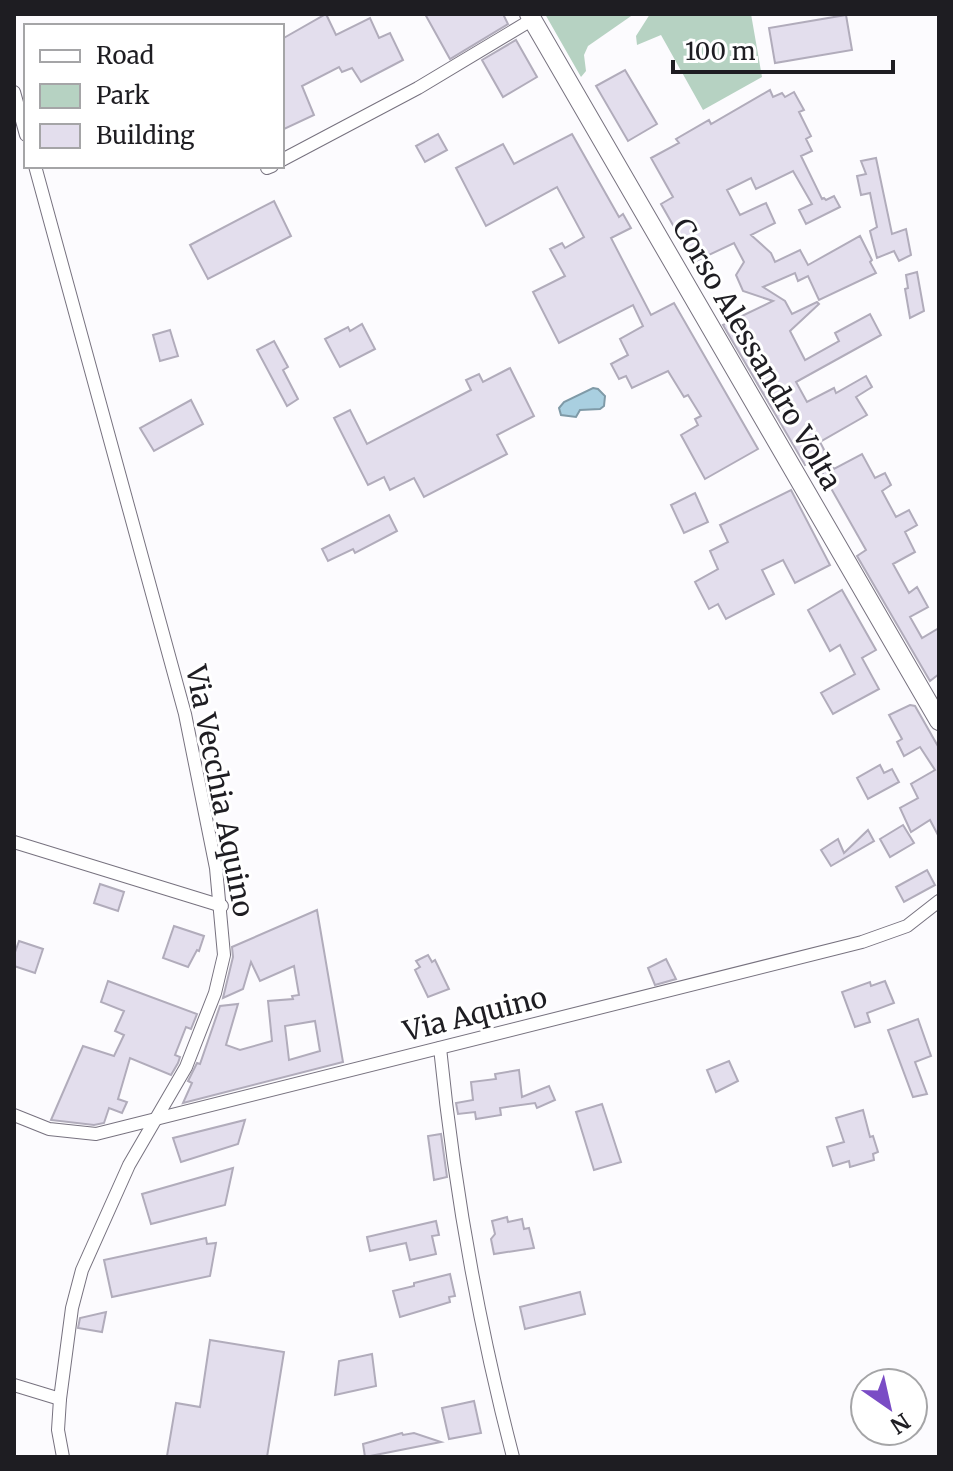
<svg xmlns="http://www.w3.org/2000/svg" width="953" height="1471" font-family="Merriweather,serif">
<rect width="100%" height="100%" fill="#fcfbfe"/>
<g fill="#b6d2c2">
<polygon points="545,14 634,14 588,46 584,55 586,71 581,77"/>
<polygon points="650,14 751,14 762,77 703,110 661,35 637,45 636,36"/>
</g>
<polygon fill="#a9cfe0" stroke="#7f9aa7" stroke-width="2" points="593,388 598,389 605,396 604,406 600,409 580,410 576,417 561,415 559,408 564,402"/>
<g fill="#e3deed" stroke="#b1acbb" stroke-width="2" fill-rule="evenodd">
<polygon points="326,14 336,35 370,18 379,38 390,33 403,60 361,82 352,68 342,72 339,67 302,86 314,115 282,130 282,39"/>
<polygon points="425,14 503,14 508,24 450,59"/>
<polygon points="846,15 852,50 775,63 769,28"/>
<polygon points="516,40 537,77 503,97 482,60"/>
<polygon points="625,70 657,124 628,141 596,86"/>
<polygon points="770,90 773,97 782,93 785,97 794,92 804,110 799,112 811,136 806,139 812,151 801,156 822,199 824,198 826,200 834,196 840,207 806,224 799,210 812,204 793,171 756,189 751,178 727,190 740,215 766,203 775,223 751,235 771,253 775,262 800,250 808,265 860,236 872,260 870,262 876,273 819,300 808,276 798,281 795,273 763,287 785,301 792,314 817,302 819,304 790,331 805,360 839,341 835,333 870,314 881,335 796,382 807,402 834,388 836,393 866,376 872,387 856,397 867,415 820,442 834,469 862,454 875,478 885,473 891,485 882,491 896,517 909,510 917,525 905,532 915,552 893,564 909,593 917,587 928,607 910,617 922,638 939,628 939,674 930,681 857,556 866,550 815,460 805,465 723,325 773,301 743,291 736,275 744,262 734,243 694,262 661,204 673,197 651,158 679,143 676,139 709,120 711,124"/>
<polygon points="438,134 447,150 425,162 416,146"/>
<polygon points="572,134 619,217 623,214 631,228 611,238 651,315 674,303 758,449 705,479 681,435 698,425 695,419 701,416 688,395 684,397 668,371 632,388 626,376 619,379 611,364 628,355 620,339 643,326 633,305 559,343 533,292 565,276 550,249 562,243 565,248 584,237 557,187 486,226 456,168 503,144 514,164"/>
<polygon points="876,158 892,234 906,229 911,255 899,261 894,251 877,258 870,231 877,227 870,193 861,195 857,176 866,174 861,161"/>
<polygon points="274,201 291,236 208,279 190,245"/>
<polygon points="917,272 924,311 910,318 905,289 908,288 906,275"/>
<polygon points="362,324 375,349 340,367 325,339 348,327 350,331"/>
<polygon points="170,330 178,356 160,361 153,335"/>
<polygon points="274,341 288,367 283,370 298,399 287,406 257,350"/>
<polygon points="510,368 534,416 497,435 507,454 424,497 414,478 390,490 384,477 368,485 334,418 350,410 367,444 471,390 466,380 479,374 483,382"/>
<polygon points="191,400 203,424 154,451 140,428"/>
<polygon points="791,490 830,565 795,583 783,560 762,570 774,594 726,619 718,604 709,609 695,582 718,569 710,551 728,542 720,525"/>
<polygon points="695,493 708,522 684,533 671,505"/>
<polygon points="389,515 397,531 355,553 353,549 328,561 322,549"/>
<polygon points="842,590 876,650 862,658 879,689 833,714 821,693 855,674 840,645 830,651 808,610"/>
<polygon points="910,705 915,706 939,748 939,837 930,820 911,832 900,808 918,798 911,784 935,770 920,747 904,756 897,742 902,739 889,715"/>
<polygon points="880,765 884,773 892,769 899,782 868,799 857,778"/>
<polygon points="903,825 914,843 890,857 880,839"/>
<polygon points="868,830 874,841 831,866 821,850 838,839 844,853"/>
<polygon points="927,870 935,885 904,902 896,887"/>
<polygon points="100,884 124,892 118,911 94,903"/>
<path d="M317,910L343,1062L183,1103L192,1083L188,1081L197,1063L200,1064L220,1006L238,1004L226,1045L240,1050L272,1041L268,1001L293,999L292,996L299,995L294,966L260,981L251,962L243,989L223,998L233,957L232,947ZM315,1021L320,1051L289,1060L285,1026Z"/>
<polygon points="174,926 204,936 199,951 197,950 188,967 163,958"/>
<polygon points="19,941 43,949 35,973 14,966 14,955"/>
<polygon points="428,955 432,962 435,960 449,989 428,997 415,970 420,967 416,961"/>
<polygon points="666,959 676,979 655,985 648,968"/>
<polygon points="108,981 197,1014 191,1029 186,1027 175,1055 180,1057 178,1063 171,1075 130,1058 118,1099 127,1102 122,1113 109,1108 104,1123 94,1125 51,1120 83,1046 114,1056 124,1035 115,1031 124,1011 101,1002"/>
<polygon points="885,981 894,1003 867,1013 870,1022 855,1027 842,992 870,982 871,986"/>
<polygon points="918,1019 931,1056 915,1062 927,1094 913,1097 888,1030"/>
<polygon points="729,1061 738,1081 716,1092 707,1070"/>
<polygon points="519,1070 522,1097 549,1086 555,1100 537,1108 535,1103 500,1108 501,1115 476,1119 475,1112 458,1114 456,1103 473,1100 471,1082 496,1079 495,1074"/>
<polygon points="602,1104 621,1162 594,1170 576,1112"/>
<polygon points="863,1110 870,1137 873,1136 878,1152 873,1154 874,1160 850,1167 849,1161 833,1166 827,1147 844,1142 836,1118"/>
<polygon points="245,1120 238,1144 181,1162 173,1138"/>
<polygon points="441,1134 447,1177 434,1180 428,1136"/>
<polygon points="233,1168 225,1205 151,1224 142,1194"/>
<polygon points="507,1217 508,1222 522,1219 524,1229 529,1228 534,1248 494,1254 491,1239 495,1234 492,1221"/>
<polygon points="436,1221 439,1235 432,1236 436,1254 410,1260 406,1243 370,1251 367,1237"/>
<polygon points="206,1238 207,1244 216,1243 210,1276 112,1297 104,1260"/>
<polygon points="450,1274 455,1296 449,1297 450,1302 400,1317 393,1291 414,1286 414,1283"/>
<polygon points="580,1292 585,1314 525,1329 520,1307"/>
<polygon points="106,1312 102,1332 78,1328 80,1318"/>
<polygon points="210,1340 284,1352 267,1457 167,1456 176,1403 200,1407"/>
<polygon points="372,1354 376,1386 335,1395 339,1361"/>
<polygon points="474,1401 481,1433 449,1439 442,1408"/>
<polygon points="402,1433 403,1435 414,1433 441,1442 365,1457 363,1444"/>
</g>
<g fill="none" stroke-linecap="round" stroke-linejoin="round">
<g stroke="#77727f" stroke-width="14">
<g id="minor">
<polyline points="14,92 26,135"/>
<polyline points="282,160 418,88 533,19"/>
<polyline points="35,166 185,714 216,868 224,955 215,993 186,1067 129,1165 82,1270 72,1308 60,1399 58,1430 63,1457"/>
<polyline points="267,168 272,166"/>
<polyline points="14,842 222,906"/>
<path d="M440,1048C454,1186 478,1323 513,1457"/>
<polyline points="14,1115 49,1129 96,1134 862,942 907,926 939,901"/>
<polyline points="14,1385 60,1399"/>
</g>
</g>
<g stroke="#77727f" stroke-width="20">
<polyline id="secondary" points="529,14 939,721"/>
</g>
<use href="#minor" stroke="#fff" stroke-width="12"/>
<use href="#secondary" stroke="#fff" stroke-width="18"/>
</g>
<g text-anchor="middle" stroke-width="6" stroke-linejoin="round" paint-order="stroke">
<g font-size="28" fill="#1e1d22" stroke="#fff">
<text transform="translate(757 354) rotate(60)" y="10">Corso Alessandro Volta</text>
<text transform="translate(220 791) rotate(79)" y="10">Via Vecchia Aquino</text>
<text transform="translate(475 1014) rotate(-14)" y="10">Via Aquino</text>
</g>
</g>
<rect width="953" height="1471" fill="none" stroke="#1e1d22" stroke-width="32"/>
<rect x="24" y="24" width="260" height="144" fill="#ffffff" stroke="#a5a5a7" stroke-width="2"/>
<rect x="40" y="50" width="40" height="12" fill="#ffffff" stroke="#a5a5a7" stroke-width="2"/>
<text x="96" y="64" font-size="24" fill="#1e1d22">Road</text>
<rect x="40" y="84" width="40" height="24" fill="#b6d2c2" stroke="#a5a5a7" stroke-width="2"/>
<text x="96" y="104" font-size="24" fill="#1e1d22">Park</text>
<rect x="40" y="124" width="40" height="24" fill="#e3deed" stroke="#a5a5a7" stroke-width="2"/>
<text x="96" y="144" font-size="24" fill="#1e1d22">Building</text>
<g transform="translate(889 1407) rotate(146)"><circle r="38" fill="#ffffff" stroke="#a5a5a7" stroke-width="2"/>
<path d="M0-6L14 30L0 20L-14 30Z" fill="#7a4cc5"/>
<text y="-12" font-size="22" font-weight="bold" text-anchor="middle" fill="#1e1d22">N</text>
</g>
<path d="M673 60v12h220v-12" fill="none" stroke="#1e1d22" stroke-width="4"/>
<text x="685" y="60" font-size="24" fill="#1e1d22" stroke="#ffffff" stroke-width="6" paint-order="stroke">100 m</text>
</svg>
